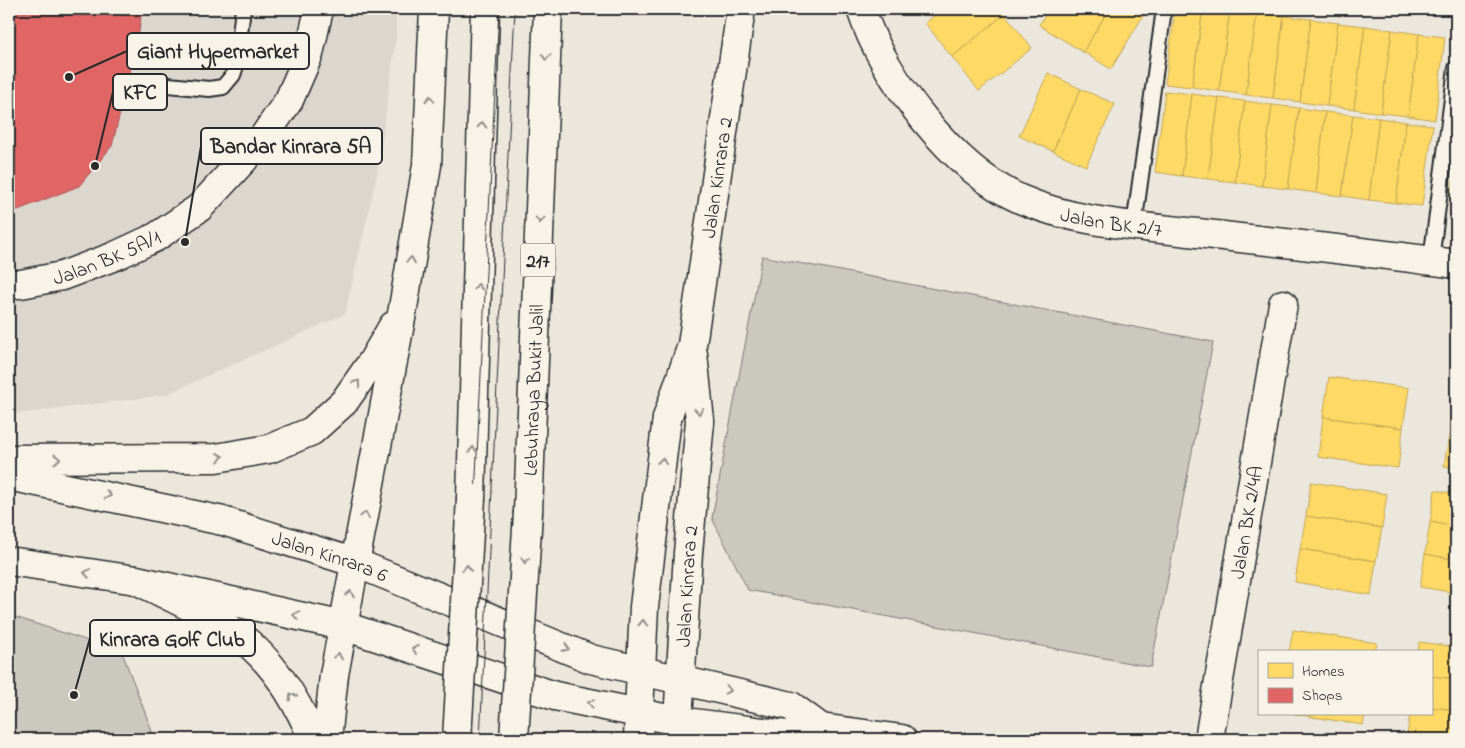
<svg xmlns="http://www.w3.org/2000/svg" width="1465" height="748" font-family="'Indie Flower',sans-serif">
<rect width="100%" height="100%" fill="#ebe7dd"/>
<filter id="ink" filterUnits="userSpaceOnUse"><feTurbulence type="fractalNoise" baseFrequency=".02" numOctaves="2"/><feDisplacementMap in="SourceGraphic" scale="10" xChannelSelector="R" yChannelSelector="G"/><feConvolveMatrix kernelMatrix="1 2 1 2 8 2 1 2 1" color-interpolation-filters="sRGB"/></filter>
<g filter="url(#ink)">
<polygon fill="#dbd7ce" points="9,9 396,9 396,37 378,170 345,314 165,395 9,415"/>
<g fill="#cbc8bf" stroke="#7b7a75">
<polygon points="762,256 1213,342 1151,667 748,590 712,518"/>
<polygon points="9,615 122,652 155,739 9,739"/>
</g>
<g fill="#ffd966" stroke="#bfa554">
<polygon points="943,9 1000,9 1005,14 952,57 925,23"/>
<polygon points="1049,9 1109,9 1083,52 1039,25"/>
<polygon points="1109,9 1131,9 1143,16 1111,69 1083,52"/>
<polygon points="1175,9 1203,9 1192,87 1165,84"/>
<polygon points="1203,9 1230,9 1219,91 1192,87"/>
<polygon points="1230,9 1257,12 1246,95 1219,91"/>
<polygon points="1257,12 1284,16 1273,98 1246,95"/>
<polygon points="1005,14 1032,48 979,91 952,57"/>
<polygon points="1284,16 1311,19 1300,102 1273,98"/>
<polygon points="1311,19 1338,23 1327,106 1300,102"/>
<polygon points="1338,23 1365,26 1354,109 1327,106"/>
<polygon points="1365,26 1392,30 1381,113 1354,109"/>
<polygon points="1392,30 1419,34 1408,116 1381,113"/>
<polygon points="1419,34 1445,37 1435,120 1408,116"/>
<polygon points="1048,73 1081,89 1053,151 1019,136"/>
<polygon points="1081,89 1115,104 1086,166 1053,151"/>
<polygon points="1165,91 1192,94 1182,176 1155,172"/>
<polygon points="1192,94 1219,98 1208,179 1182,176"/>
<polygon points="1219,98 1245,101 1235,182 1208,179"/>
<polygon points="1245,101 1272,105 1262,186 1235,182"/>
<polygon points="1272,105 1299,108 1288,189 1262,186"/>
<polygon points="1299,108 1325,112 1316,193 1288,189"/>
<polygon points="1325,112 1353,115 1342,196 1316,193"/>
<polygon points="1353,115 1379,118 1369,200 1342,196"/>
<polygon points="1379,118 1406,122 1396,203 1369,200"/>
<polygon points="1406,122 1433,125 1422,206 1396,203"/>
<polygon points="1456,157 1456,207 1450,206"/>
<polygon points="1329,377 1409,388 1403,428 1323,417"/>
<polygon points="1454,405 1456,406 1456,437 1449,436"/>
<polygon points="1323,417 1403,428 1398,468 1318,457"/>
<polygon points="1449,436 1456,437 1456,468 1444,466"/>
<polygon points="1311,482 1387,494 1382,528 1306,516"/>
<polygon points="1435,490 1456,494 1456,527 1430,522"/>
<polygon points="1306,516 1382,528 1376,561 1300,549"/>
<polygon points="1430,522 1456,527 1456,560 1425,554"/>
<polygon points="1300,549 1376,561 1371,595 1295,582"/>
<polygon points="1425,554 1456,560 1456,593 1420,587"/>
<polygon points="1293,630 1377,643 1375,652 1289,652"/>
<polygon points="1419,642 1456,647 1456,679 1431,676 1431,652 1418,652"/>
<polygon points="1431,676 1456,679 1456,710 1431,707"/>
<polygon points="1431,707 1456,710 1456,739 1407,735 1410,714 1431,714"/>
<polygon points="1294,714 1365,714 1363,725"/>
<polygon points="1407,735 1434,739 1406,739"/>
</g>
<polygon fill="#e06666" stroke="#aa5454" points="9,9 142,9 138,39 112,146 79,186 18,210 9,209"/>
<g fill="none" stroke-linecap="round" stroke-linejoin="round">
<g stroke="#2b2b2b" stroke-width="18">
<g id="lane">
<polyline points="158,84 209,89 223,87 233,75 236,66 243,9"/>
<polyline points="1134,226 1164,9"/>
<polyline points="1431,260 1456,68"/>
</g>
</g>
<g stroke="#2b2b2b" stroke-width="31">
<g id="street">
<path id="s1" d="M861,9C883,78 953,169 1020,199C1075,223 1138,226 1197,233C1284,243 1370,252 1456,264"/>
<path id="s2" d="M9,284H21L62,276L115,256L156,237L199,208L260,142L289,100L309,54L319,9"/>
<polyline points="638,739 639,712"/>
<polyline points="676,739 678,721"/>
<path id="s3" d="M1209,739L1283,304"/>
</g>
</g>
<g stroke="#2b2b2b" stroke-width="31">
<g id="secondary">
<path id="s4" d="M9,476L223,521L356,563L591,659L791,706L821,728"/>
<polyline points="9,561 136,580 344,626 555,696 678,721 786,735 821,728 902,739"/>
<path id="s5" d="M639,712L644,607L667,418L692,345L741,9"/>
<path id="s6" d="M678,721L688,553L700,421L693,354"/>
</g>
</g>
<g stroke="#2b2b2b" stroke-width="31">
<g id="highway">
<polyline points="9,459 216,458 269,449 312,431 344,402 372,362 393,326"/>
<polyline points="471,498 485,9"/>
<path id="s7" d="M528,512L548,9"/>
<path d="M136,580C164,594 194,607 222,624C265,649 294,693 313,739"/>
<polyline points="327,739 334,675 403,308 427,165 434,9"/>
</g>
</g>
<use href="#lane" stroke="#f7f3e8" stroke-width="14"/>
<use href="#street" stroke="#f7f3e8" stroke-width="28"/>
<use href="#secondary" stroke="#f7f3e8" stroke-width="28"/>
<use href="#highway" stroke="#f7f3e8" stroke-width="28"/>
<g stroke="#2b2b2b" stroke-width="1">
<polyline points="463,739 499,9"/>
<polyline points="480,739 515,9"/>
</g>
<g stroke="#2b2b2b" stroke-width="31" stroke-linecap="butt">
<g id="highway-bridge">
<polyline points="457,739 471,498"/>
<polyline points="514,739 528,512"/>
</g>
</g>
<use href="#highway-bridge" stroke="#f7f3e8" stroke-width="28"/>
</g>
<defs><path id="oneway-chevron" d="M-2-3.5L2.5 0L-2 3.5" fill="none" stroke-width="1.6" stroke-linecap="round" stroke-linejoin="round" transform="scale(1.25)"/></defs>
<g stroke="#918f8a">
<use href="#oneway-chevron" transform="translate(546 57) rotate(92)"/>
<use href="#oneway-chevron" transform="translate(430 99) rotate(-87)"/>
<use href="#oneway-chevron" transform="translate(482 125) rotate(-88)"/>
<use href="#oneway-chevron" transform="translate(540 220) rotate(92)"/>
<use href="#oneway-chevron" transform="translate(411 260) rotate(-81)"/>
<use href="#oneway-chevron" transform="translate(478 287) rotate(-88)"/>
<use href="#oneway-chevron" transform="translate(357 383) rotate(-54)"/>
<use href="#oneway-chevron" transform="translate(699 411) rotate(84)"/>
<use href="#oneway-chevron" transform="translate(473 450) rotate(-88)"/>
<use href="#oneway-chevron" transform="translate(220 457) rotate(-7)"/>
<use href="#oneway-chevron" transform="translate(57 459)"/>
<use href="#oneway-chevron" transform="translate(662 461) rotate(-83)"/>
<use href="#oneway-chevron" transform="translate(108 495) rotate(11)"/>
<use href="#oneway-chevron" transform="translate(365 515) rotate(-79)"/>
<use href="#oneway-chevron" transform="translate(525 560) rotate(94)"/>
<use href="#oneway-chevron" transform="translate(467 568) rotate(-87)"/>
<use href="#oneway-chevron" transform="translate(87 573) rotate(-171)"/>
<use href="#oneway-chevron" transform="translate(350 594) rotate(-79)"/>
<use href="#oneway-chevron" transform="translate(296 615) rotate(-168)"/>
<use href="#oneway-chevron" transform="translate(643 623) rotate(-87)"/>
<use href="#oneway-chevron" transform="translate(566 648) rotate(23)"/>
<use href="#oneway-chevron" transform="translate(415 649) rotate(-162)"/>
<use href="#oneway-chevron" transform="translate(338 656) rotate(-79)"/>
<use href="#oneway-chevron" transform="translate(728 690) rotate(14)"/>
<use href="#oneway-chevron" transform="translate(292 696) rotate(-123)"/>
<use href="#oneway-chevron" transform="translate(591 703) rotate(-168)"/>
</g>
</g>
<g text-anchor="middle" stroke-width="5" stroke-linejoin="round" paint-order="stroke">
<rect fill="#f7f3e8" stroke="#686764" stroke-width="1" x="520.5" y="243.5" width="35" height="33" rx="4"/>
<g font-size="19" font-weight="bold" fill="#2b2b2b">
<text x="538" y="267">217</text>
</g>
<g font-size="20" fill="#2b2b2b" stroke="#f7f3e8">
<text dy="7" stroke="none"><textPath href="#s5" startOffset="542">Jalan Kinrara 2</textPath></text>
<text dy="7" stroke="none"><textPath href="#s1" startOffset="348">Jalan BK 2/7</textPath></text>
<text dy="7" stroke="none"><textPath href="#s2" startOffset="102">Jalan BK 5A/1</textPath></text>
<text dy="7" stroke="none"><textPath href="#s7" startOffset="122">Lebuhraya Bukit Jalil</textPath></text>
<text dy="7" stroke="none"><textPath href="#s3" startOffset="220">Jalan BK 2/4A</textPath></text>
<text dy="7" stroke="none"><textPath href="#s4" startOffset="331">Jalan Kinrara 6</textPath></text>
<text dy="7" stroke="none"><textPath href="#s6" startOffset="135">Jalan Kinrara 2</textPath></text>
</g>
</g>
<path fill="none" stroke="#2b2b2b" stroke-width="2" d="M69 77L127 51M95 166L113 92M185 242L201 146M74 695L90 638"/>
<g fill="#2b2b2b" stroke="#f7f3e8" stroke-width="2">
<circle cx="69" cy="77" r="5"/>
<circle cx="95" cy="166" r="5"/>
<circle cx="185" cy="242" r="5"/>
<circle cx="74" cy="695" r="5"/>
</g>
<g fill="#f7f3e8" stroke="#2b2b2b" stroke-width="2">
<rect x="127" y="33" width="182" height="36" rx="5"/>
<rect x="113" y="74" width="54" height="36" rx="5"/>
<rect x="201" y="128" width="181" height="36" rx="5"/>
<rect x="90" y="620" width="165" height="36" rx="5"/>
</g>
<g font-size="21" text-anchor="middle" font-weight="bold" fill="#2b2b2b">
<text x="218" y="58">Giant Hypermarket</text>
<text x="140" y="99">KFC</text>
<text x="291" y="153">Bandar Kinrara 5A</text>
<text x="172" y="646">Kinrara Golf Club</text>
</g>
<rect width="1465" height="748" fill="none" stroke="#f7f3e8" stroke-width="30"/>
<rect x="15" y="15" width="1435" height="718" fill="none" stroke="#2b2b2b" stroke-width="2" filter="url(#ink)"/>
<rect x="1258" y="650" width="175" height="65" fill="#f7f3e8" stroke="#a5a39c"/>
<rect x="1268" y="663" width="25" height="15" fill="#ffd966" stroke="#a5a39c"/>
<text x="1302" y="676" font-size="15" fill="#2b2b2b">Homes</text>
<rect x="1268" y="688" width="25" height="15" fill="#e06666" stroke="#a5a39c"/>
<text x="1302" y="700" font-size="15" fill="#2b2b2b">Shops</text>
</svg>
